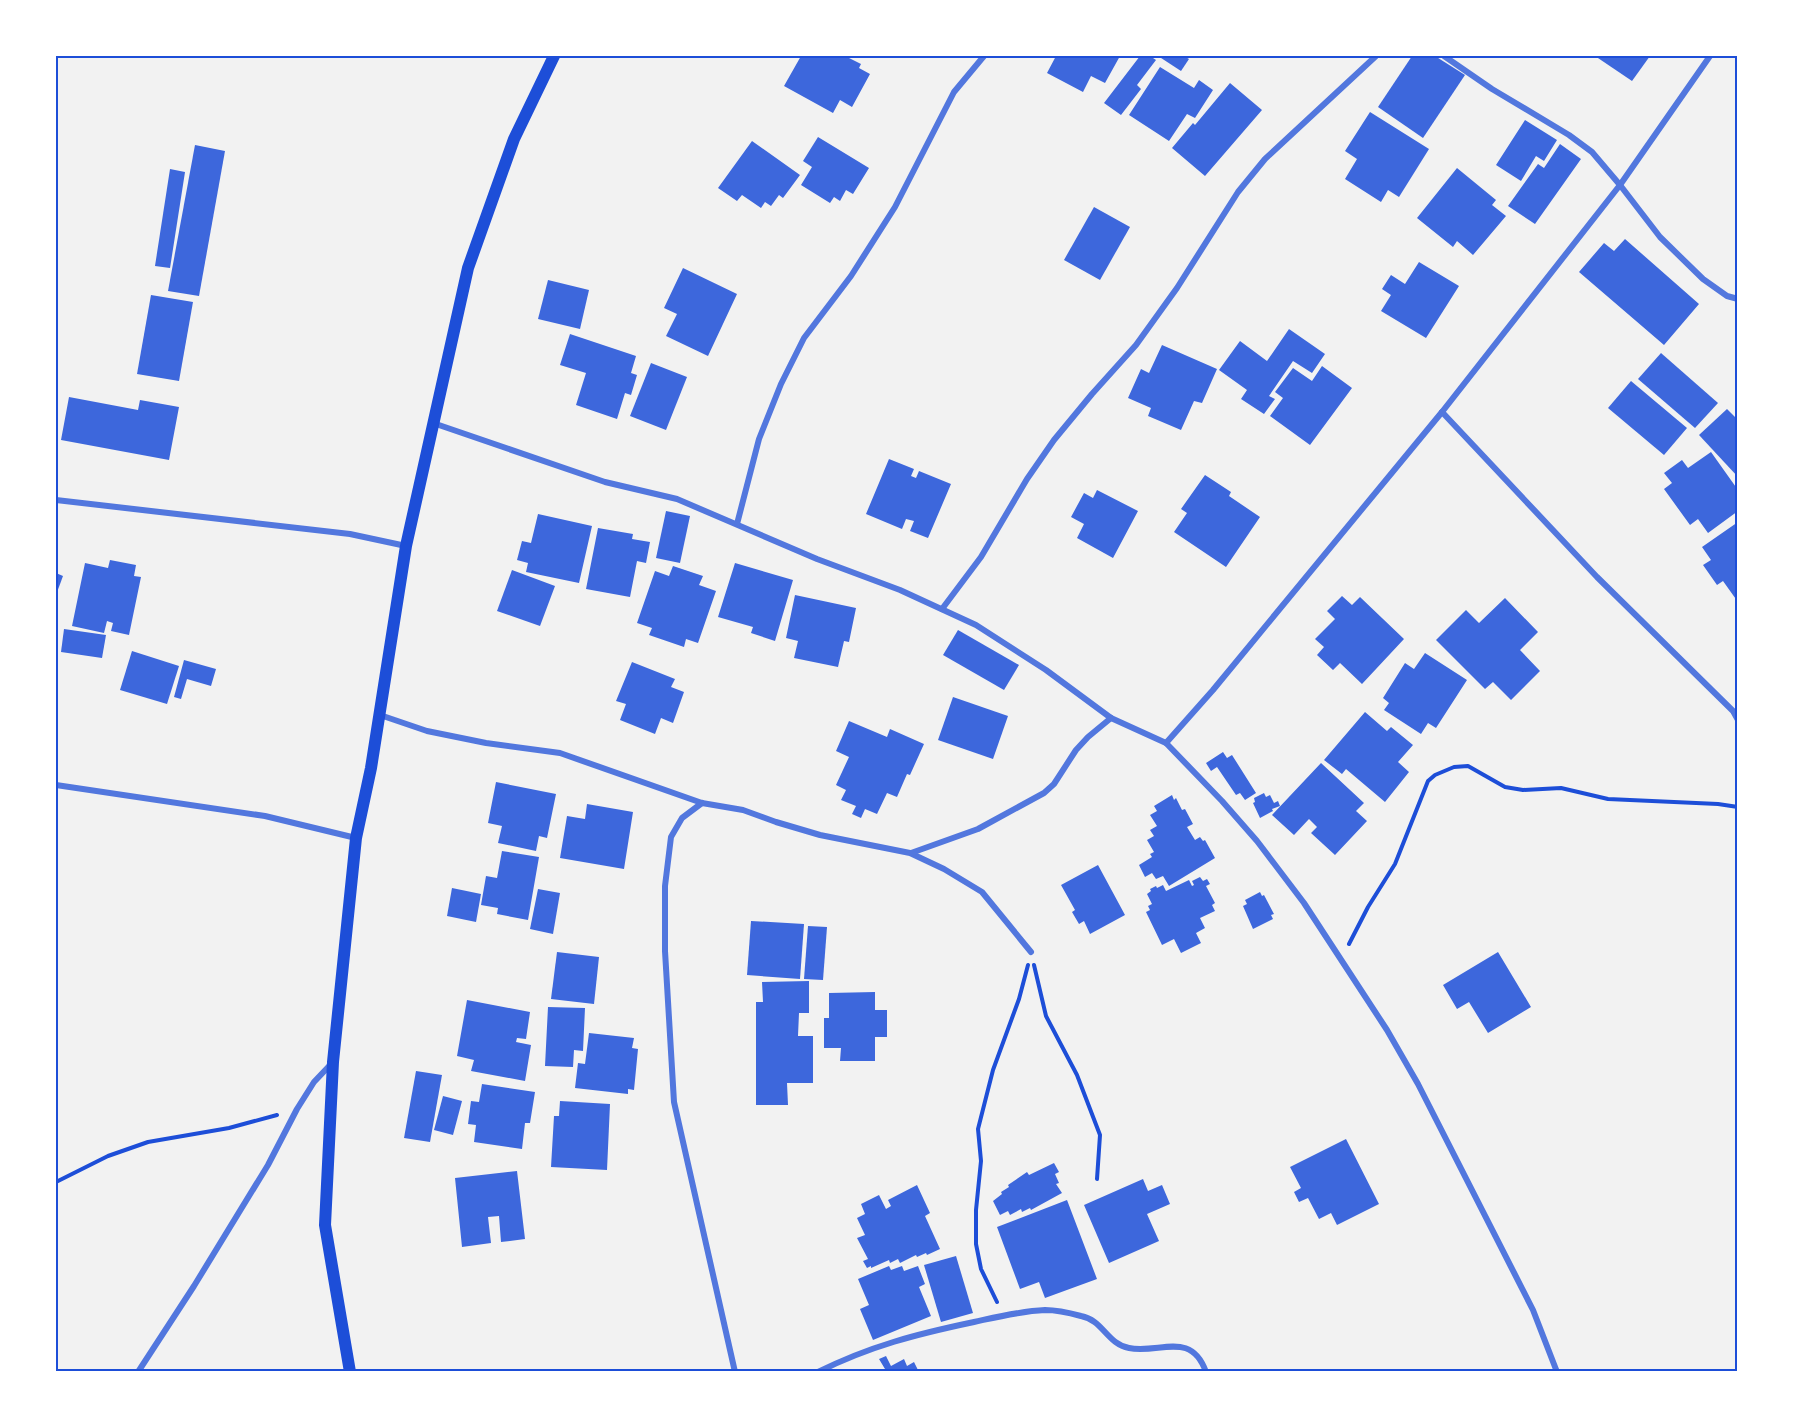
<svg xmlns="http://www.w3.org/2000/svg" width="1793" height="1427" font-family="'Source Sans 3',sans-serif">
<rect width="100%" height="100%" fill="#f2f2f2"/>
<g fill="#3d67dc">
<polygon points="801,56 845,56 861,64 859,68 870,74 852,107 840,100 833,113 784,86"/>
<polygon points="1056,56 1120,56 1105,83 1091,76 1083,92 1047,73"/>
<polygon points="1140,56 1150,56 1156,60 1137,85 1141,89 1121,115 1104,103"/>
<polygon points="1158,56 1184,56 1189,59 1181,71"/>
<polygon points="1412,56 1435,56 1465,75 1423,138 1378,107"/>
<polygon points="1595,56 1650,56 1632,81"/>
<polygon points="1160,67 1194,88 1199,80 1213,90 1195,118 1187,114 1169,141 1129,115"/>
<polygon points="1230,83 1262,110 1205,176 1172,148 1193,123 1195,125"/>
<polygon points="1370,112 1429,149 1399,197 1388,190 1381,202 1345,179 1357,159 1345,151"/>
<polygon points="1525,120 1557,140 1544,161 1536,156 1521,181 1496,165"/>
<polygon points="818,137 869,168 853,194 846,190 840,201 834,197 830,203 801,185 812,167 803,161"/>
<polygon points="752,141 800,175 783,198 779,195 771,206 765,202 761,208 742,195 737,201 718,188"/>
<polygon points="1560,144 1581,159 1535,224 1508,206 1538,164 1544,168"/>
<polygon points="195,145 225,151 199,296 168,291"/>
<polygon points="1457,168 1496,200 1492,205 1506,216 1473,255 1457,241 1453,247 1417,218"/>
<polygon points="170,169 185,172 170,268 155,266"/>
<polygon points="1094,207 1130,227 1100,280 1064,260"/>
<polygon points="1625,239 1699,304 1664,345 1579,272 1604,243 1614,251"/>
<polygon points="1419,262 1459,286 1426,338 1381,311 1391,295 1382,289 1391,275 1405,284"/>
<polygon points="683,268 737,294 708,356 666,336 677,314 664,308"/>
<polygon points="548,280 589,290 580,329 538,319"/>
<polygon points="151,295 193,302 179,381 137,374"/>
<polygon points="1289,329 1325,354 1312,373 1293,361 1269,396 1275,399 1264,414 1241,399 1247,390 1219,370 1240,341 1267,361"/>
<polygon points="570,334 636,356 631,373 637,375 631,395 625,393 617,419 576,405 586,373 560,365"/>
<polygon points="1162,345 1217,369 1202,403 1194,401 1181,430 1148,416 1151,408 1128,398 1141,369 1149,373"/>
<polygon points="1661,353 1718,403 1695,428 1638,379"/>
<polygon points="651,363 687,377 666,430 630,416"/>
<polygon points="1322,366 1352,388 1310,445 1270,416 1283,398 1275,392 1293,368 1312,381"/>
<polygon points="1631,381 1687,428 1664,455 1608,408"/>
<polygon points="69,397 138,410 140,400 179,407 169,460 61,440"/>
<polygon points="1727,409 1738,420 1738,477 1699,435"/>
<polygon points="1711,452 1738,490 1738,511 1708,533 1698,519 1690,525 1664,489 1672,483 1664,473 1682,460 1688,468"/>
<polygon points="889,459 914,469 911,476 916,478 919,471 951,484 928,538 910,531 914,521 906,519 902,529 866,514"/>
<polygon points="1205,475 1231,492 1229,496 1260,517 1226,567 1174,532 1187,513 1181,509"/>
<polygon points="1097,490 1138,511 1113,558 1077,538 1084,524 1071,517 1084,493 1093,498"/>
<polygon points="666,511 690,516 680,563 656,558"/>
<polygon points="538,514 592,526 579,583 526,572 528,563 517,560 522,541 531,543"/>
<polygon points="1738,522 1738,602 1723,581 1717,585 1703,565 1711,560 1702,547"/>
<polygon points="598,528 633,534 632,539 650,542 646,563 637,561 630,597 586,589"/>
<polygon points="110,560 136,565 134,576 141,577 129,635 111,631 113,623 107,621 104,633 72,626 85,563 108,568"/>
<polygon points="735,563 793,580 775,641 751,633 753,627 718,617"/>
<polygon points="673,566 703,576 699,585 716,591 698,643 686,639 684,647 649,635 652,628 637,623 655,571 669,576"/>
<polygon points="512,570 555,586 540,626 497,611"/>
<polygon points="56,573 63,576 56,595"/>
<polygon points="795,595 856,608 849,642 844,641 838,667 794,658 798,641 786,638"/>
<polygon points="1342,596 1352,605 1360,597 1404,639 1362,684 1340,663 1333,670 1317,655 1324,647 1315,639 1335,619 1327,611"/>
<polygon points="1505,598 1538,632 1520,650 1540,671 1511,700 1493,682 1485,689 1436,640 1466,610 1479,623"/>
<polygon points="64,629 106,635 102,658 61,652"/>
<polygon points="958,630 1019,665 1004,690 943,655"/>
<polygon points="132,651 179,666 167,704 120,690"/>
<polygon points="1425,653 1467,680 1436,728 1428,723 1421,734 1384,710 1389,703 1383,698 1405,663 1414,669"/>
<polygon points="184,660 216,669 211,686 187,679 181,699 174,697"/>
<polygon points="632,662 675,679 671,687 684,692 673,723 661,718 655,734 620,720 626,704 616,701"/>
<polygon points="953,697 1008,716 993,759 938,740"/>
<polygon points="1365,712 1387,731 1391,727 1413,745 1398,762 1409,772 1385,802 1346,769 1342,774 1324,760"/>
<polygon points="849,721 887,737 890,729 924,744 910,775 907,774 897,797 887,793 877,814 865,809 861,818 852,814 856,806 841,800 846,790 836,785 849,757 836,751"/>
<polygon points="1223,752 1227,758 1232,755 1256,793 1245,800 1240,793 1236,795 1217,767 1211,771 1206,763"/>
<polygon points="1321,763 1364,803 1356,811 1367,821 1335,855 1311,833 1317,827 1309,819 1294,835 1272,815"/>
<polygon points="496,782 556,794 547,838 539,836 536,851 498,843 502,826 488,823"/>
<polygon points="1264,793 1266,797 1270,795 1274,803 1278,801 1280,806 1272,809 1273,811 1260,818 1253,803 1255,802 1254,798"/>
<polygon points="1172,795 1174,800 1176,798 1182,810 1185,809 1193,824 1187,827 1195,840 1200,837 1203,841 1205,840 1215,858 1169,886 1163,876 1156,879 1152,873 1145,877 1139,865 1152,857 1150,854 1154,852 1147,840 1154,836 1150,830 1157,826 1150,815 1157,811 1154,806"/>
<polygon points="587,804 633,812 624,869 560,858 567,816 585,819"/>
<polygon points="502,851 539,857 528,920 497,914 498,908 481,905 486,876 497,878"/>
<polygon points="1098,865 1125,915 1090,934 1084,921 1079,924 1072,912 1075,910 1061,885"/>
<polygon points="1200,877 1203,881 1207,879 1210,884 1206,886 1215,903 1212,905 1215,911 1200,918 1205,928 1196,933 1201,943 1181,953 1174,939 1162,945 1146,912 1150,910 1148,906 1152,904 1147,894 1151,891 1150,889 1156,886 1157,888 1163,885 1166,891 1189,880 1192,886 1194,885 1192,881"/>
<polygon points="452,888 481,894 476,922 447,916"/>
<polygon points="538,889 560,893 553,934 530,929"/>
<polygon points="1260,892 1262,896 1264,895 1274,914 1271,915 1273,919 1253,929 1243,906 1247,904 1245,900"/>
<polygon points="751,921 804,924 800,979 747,975"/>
<polygon points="808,926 827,927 823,980 804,979"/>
<polygon points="557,952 599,957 594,1004 551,999"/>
<polygon points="1498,952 1531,1007 1488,1033 1469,1002 1457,1009 1443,985"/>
<polygon points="809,981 809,1013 799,1013 798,1036 813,1036 813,1083 787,1083 788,1105 756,1105 756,1002 763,1002 762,982"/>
<polygon points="875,992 875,1010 887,1010 887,1037 875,1037 875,1061 840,1061 841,1048 824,1048 824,1018 829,1018 829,993"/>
<polygon points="467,1000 530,1012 526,1039 517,1038 516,1042 531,1045 525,1081 471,1071 474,1060 457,1056"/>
<polygon points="548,1007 585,1008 583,1051 574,1050 573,1067 545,1066"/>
<polygon points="589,1033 634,1038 632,1048 638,1049 634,1090 628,1089 628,1094 575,1088 578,1063 585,1064"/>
<polygon points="416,1071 442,1075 430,1142 404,1138"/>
<polygon points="482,1084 535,1092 530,1123 525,1123 522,1149 474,1142 476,1125 468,1124 471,1101 479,1102"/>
<polygon points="443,1096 462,1101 453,1135 434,1130"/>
<polygon points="560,1101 610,1104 607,1170 551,1167 554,1116 559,1116"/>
<polygon points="1346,1139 1379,1204 1337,1225 1331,1213 1319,1219 1308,1198 1299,1202 1294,1192 1301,1188 1290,1167"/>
<polygon points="1054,1163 1059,1172 1055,1174 1059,1183 1056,1184 1062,1193 1031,1210 1030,1208 1022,1212 1021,1209 1010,1215 1008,1211 1000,1215 993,1201 1002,1194 1001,1192 1009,1187 1008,1185 1027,1172 1029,1175"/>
<polygon points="517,1171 525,1239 501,1242 499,1216 488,1217 491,1243 462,1247 455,1178"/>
<polygon points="1143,1179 1148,1191 1162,1185 1170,1204 1147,1214 1159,1241 1109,1263 1084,1205"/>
<polygon points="917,1185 930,1213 925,1216 940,1249 927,1255 926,1253 917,1257 916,1255 900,1263 898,1259 890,1263 889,1260 871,1268 871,1266 867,1268 863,1261 868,1259 857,1238 865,1235 857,1218 865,1214 861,1204 879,1195 886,1209 891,1206 888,1200"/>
<polygon points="1067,1200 1097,1279 1045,1298 1039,1282 1020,1289 997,1227"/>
<polygon points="956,1256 973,1313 941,1322 924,1265"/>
<polygon points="889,1266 891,1270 902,1266 904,1271 918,1266 925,1284 919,1287 931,1316 873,1340 860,1309 869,1305 858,1279"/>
<polygon points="886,1356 891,1366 904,1359 907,1366 914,1362 919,1372 881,1372 885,1369 879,1359"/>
</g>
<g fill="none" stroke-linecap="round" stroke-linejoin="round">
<g stroke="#1d4ed8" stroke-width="4">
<polyline points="1349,944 1368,907 1395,864 1428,781 1435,775 1454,767 1468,766 1505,787 1523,790 1561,788 1608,799 1718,804 1738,807"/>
<polyline points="1034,965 1046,1016 1077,1075 1100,1135 1097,1179"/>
<polyline points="56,1182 108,1156 148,1142 229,1128 277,1115"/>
<polyline points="997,1302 981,1269 976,1244 976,1210 981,1161 978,1129 993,1070 1019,999 1028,965"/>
</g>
<g stroke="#5277de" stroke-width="6">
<polyline points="1444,56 1492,89 1569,135 1592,152 1620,185 1660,237 1703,279 1727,296 1738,299"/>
<polyline points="1442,412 1597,577 1733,711 1738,720"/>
<polyline points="433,423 605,482 677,499 817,559 900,590 976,625 1046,670 1111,718 1166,743 1222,801 1257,841 1304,903 1387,1030 1418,1084 1533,1310 1557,1372"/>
<polyline points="56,500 350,534 406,546"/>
<polyline points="737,524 759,439 781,384 804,338 851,276 895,207 954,92 984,56"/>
<polyline points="942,609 981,557 1027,479 1054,440 1092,394 1136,345 1177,288 1238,192 1265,159 1376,56"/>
<polyline points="380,715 427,731 486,743 560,753 702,803 743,810 776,822 820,835 910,853 944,869 982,892 1031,952"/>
<polyline points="1166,743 1213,690 1442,412 1620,185 1710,56"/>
<polyline points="56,785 265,816 356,838"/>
<polyline points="702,803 682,818 671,837 665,886 665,951 674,1102 735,1372"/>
<polyline points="911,853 978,829 1044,793 1054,784 1076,750 1088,737 1111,718"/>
<polyline points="138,1372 194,1286 268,1165 297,1109 314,1082 332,1063"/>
<path d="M818,1372C870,1346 917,1334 974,1322C997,1317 1021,1311 1045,1310C1057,1310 1070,1313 1081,1316C1103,1320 1107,1344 1129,1348C1160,1354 1191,1330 1206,1372"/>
</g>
<polyline stroke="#1d4ed8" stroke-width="12" points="350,1372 325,1225 333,1062 356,838 371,768 406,546 468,268 514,139 554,56"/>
</g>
<rect width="1793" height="1427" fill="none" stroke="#ffffff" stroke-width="114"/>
<rect x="57" y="57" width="1679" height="1313" fill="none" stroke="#1d4ed8" stroke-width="2"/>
</svg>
